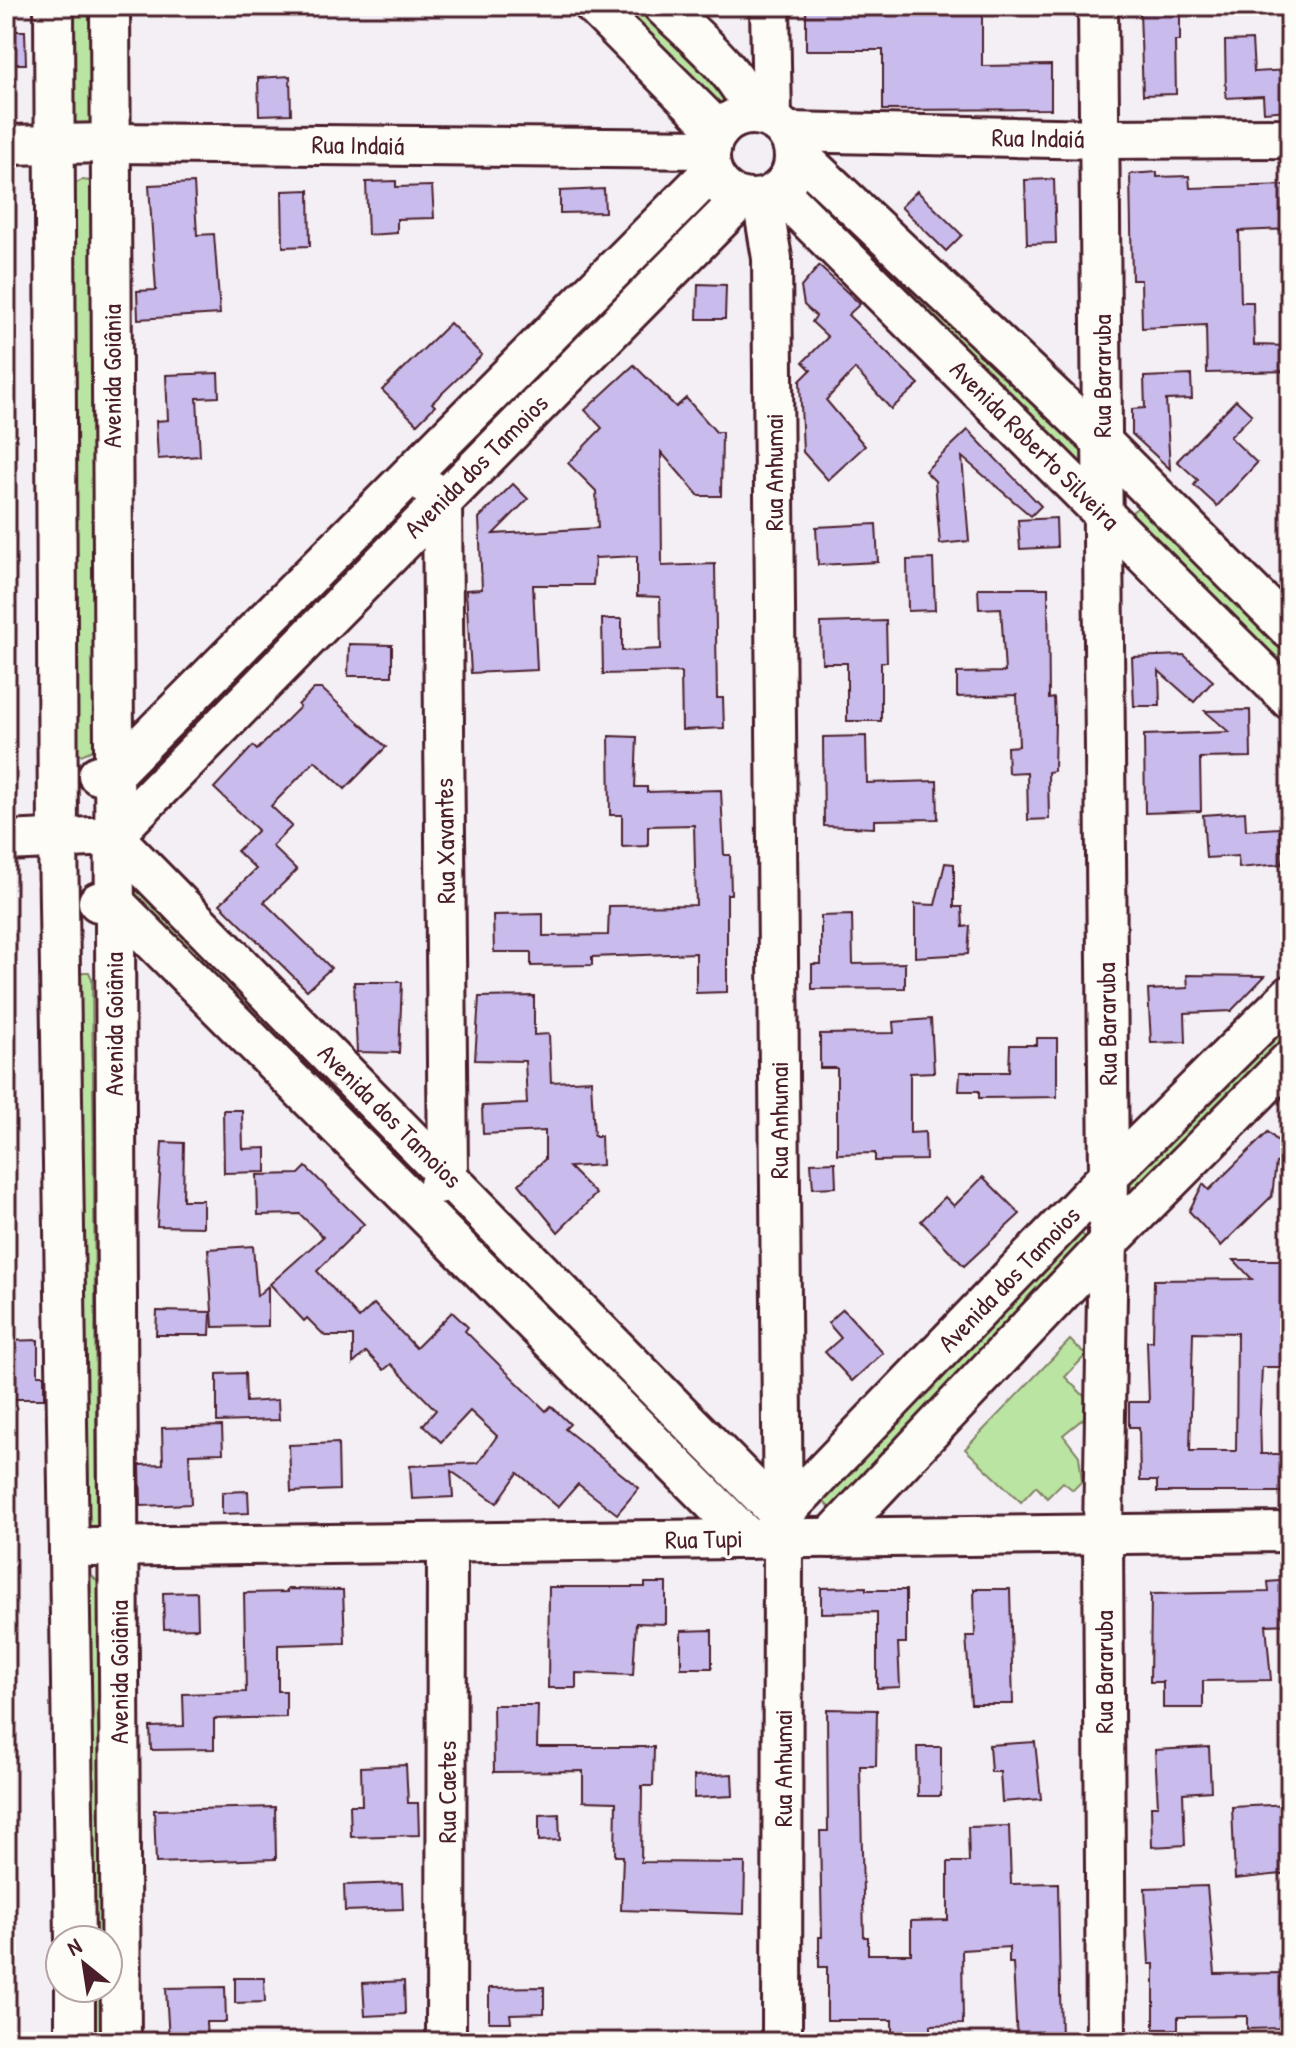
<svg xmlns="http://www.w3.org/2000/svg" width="1296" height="2048" font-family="'Patrick Hand',sans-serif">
<rect width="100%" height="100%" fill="#f3eff5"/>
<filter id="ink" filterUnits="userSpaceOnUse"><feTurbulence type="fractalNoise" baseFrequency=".0125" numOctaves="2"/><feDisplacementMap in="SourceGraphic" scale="16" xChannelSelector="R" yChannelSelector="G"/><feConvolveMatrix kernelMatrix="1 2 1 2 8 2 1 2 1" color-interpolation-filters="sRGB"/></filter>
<g filter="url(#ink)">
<g fill="#bae4a1" stroke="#828266" stroke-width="2">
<polygon points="70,6 94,6 95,125 90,133 70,123"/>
<polygon points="609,6 635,6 730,101 732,110 724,116"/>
<polygon points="82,180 90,181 95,187 93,750 81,755 74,751 72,185"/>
<polygon points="812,184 1090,453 1087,467 1077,467 802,194 805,187"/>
<polygon points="711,198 724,211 478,458 463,443"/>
<polygon points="1141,505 1290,654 1290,680 1127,516"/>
<polygon points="385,512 399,524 147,783 134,770"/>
<polygon points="135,879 428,1183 416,1194 123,890"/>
<polygon points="84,972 89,972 92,979 97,1528 93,1531 82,1528 77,974"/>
<polygon points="1290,1021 1290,1045 1141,1195 1128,1184"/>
<polygon points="1077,1229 1089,1241 832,1510 820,1498"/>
<polygon points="476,1230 739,1492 727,1504 464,1241"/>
<polygon points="1070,1340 1086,1355 1065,1377 1085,1397 1085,1417 1063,1435 1079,1456 1082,1481 1073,1490 1063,1482 1047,1498 1036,1486 1021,1502 965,1449"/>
<polygon points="92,1576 99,1583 104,1940 85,1940 85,1578"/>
<polygon points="82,1988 101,1988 102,2042 82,2042"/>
</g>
<g fill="#c9bced" stroke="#4a1f2b" stroke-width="2" fill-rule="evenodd">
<polygon points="806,6 982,6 982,66 1051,65 1051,109 883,110 883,50 806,50"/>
<polygon points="1180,10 1180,41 1175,41 1176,94 1143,95 1140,12"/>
<polygon points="6,31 25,31 26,64 6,64"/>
<polygon points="1252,40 1254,72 1290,70 1290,110 1264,112 1263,96 1226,98 1225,41"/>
<polygon points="290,76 291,114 259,115 258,78"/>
<polygon points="1157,172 1157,177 1189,176 1190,188 1290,185 1290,229 1239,231 1241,302 1253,302 1254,345 1290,346 1290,371 1207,373 1206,325 1142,328 1141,280 1132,280 1130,174"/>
<polygon points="1054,179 1056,243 1027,244 1025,180"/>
<polygon points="396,181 396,187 432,186 434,218 397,219 397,233 368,235 366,182"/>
<polygon points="194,183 197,235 214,234 220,314 138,319 137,291 156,290 149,185"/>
<polygon points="604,189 605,212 560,213 560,191"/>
<polygon points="309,190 310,246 283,247 282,191"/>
<polygon points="917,191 962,235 946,251 901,207"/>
<polygon points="819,266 860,304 848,315 919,384 891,409 855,369 826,400 865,446 828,480 803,452 800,381 811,370 803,362 828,337 812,322 816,316 804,305 801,287"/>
<polygon points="698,284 726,285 725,319 697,319"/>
<polygon points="450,323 482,355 432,403 435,406 417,424 382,390"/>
<polygon points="634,365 676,407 686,398 716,432 722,432 721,496 699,496 661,452 662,566 715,564 717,698 723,698 724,728 682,730 681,672 603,674 602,619 622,619 622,651 661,649 660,597 637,596 637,556 595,558 593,585 533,585 537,670 471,673 466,590 482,589 479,518 513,484 528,499 493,534 598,528 596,491 568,463 602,428 585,410"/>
<polygon points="218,373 219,397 197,398 200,456 158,459 156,421 168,420 166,375"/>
<polygon points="1191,375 1192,399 1166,400 1170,469 1132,434 1132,409 1145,408 1144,377"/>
<polygon points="1236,400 1252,415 1230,437 1257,463 1217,506 1194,485 1198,480 1177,461"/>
<polygon points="968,430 1041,506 1031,516 962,457 969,541 940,544 935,481 925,471"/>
<polygon points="1056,518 1057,547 1020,549 1018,520"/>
<polygon points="876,524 878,562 818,565 816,527"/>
<polygon points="933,559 935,610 908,611 907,560"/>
<polygon points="978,588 1048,588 1049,699 1054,698 1055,720 1054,771 1048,772 1049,819 1028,820 1027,772 1008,773 1007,747 1019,746 1017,695 957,697 957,673 1005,672 1001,608 979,609"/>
<polygon points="886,621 887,662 881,662 881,721 847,721 847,663 822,663 821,623"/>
<polygon points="349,644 392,645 392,676 348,676"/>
<polygon points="1184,655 1213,681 1194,702 1159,671 1160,706 1134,706 1132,657"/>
<polygon points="314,689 322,689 386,747 345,789 315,761 271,806 292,826 272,846 297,870 264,902 331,968 307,990 220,904 256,869 237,851 258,830 214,788 253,746 257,750 300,707 298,705"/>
<polygon points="1250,710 1251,757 1200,758 1201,811 1145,813 1144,735 1229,732 1205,711"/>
<polygon points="609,736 637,737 635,787 647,787 647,792 721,790 724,855 730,855 731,894 727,894 727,992 696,993 696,953 592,957 592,965 531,966 531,952 494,952 493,915 543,914 543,936 608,935 609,906 696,905 694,825 648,826 648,846 622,847 622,815 610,815"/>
<polygon points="866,736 867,783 937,781 938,819 874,820 874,828 824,826 823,737"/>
<polygon points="1245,812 1246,830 1280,828 1282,864 1239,868 1238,856 1206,858 1203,815"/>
<polygon points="945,863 954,864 954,907 962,907 963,927 970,926 968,954 915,957 915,904 935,905"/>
<polygon points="852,915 853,964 905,963 905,988 812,989 812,964 821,964 821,916"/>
<polygon points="1187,975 1265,976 1231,1011 1185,1013 1186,1042 1151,1043 1148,990 1188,988"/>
<polygon points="354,982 402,982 399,1053 357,1052"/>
<polygon points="534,996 534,1035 549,1034 551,1082 591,1080 594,1136 601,1136 602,1165 569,1167 596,1194 558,1232 519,1184 545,1159 545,1131 483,1134 482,1106 527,1104 525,1061 475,1060 479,997"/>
<polygon points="931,1019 934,1072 910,1073 910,1133 925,1132 926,1160 875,1161 875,1153 837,1154 837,1068 820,1068 820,1034 894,1033 893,1022"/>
<polygon points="1037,1038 1057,1038 1057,1097 979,1098 979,1091 959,1091 960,1072 1009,1072 1010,1045 1037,1045"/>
<polygon points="223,1110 242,1110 243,1149 266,1148 266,1172 224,1173"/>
<polygon points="1268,1132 1290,1153 1290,1158 1276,1163 1272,1196 1221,1246 1189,1211 1203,1184 1209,1190"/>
<polygon points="162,1142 184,1143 183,1200 203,1200 203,1227 157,1226"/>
<polygon points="835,1162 836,1187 813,1188 811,1163"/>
<polygon points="306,1167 364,1224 317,1271 359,1318 374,1304 416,1348 452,1312 468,1327 465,1331 546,1411 551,1406 570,1424 565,1429 639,1488 617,1514 578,1484 558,1507 518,1473 497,1503 451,1471 453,1497 412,1499 410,1466 478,1463 497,1436 470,1411 441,1442 423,1425 436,1410 391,1364 384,1370 366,1352 353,1364 353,1336 325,1336 307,1318 304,1321 270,1284 323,1237 300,1214 258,1215 257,1175 299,1174"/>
<polygon points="983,1177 1020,1214 964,1266 921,1221 945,1197 954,1206"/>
<polygon points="253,1246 257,1296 268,1286 268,1326 213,1327 208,1249"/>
<path d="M1234,1260H1287L1290,1367H1262L1260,1412L1261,1454H1290V1492H1157V1481H1140L1139,1427H1129V1402H1149L1147,1341H1153L1154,1280L1252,1279ZM1193,1332L1237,1333L1236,1451H1190Z"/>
<polygon points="843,1309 883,1353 852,1381 825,1352 841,1338 828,1323"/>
<polygon points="157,1311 211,1312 210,1335 156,1335"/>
<polygon points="38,1340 38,1375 44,1375 44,1399 6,1399 6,1341"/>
<polygon points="245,1373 246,1402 278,1400 279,1420 217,1422 217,1374"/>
<polygon points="222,1426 223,1453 189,1454 191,1504 141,1506 140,1465 163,1464 162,1428"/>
<polygon points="338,1443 339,1490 291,1492 289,1445"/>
<polygon points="248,1491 249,1513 222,1514 222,1492"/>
<polygon points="1290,1580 1290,1624 1266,1625 1271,1680 1203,1681 1203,1708 1163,1708 1163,1682 1150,1682 1151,1594 1269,1592 1268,1582"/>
<polygon points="645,1583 666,1583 666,1624 636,1623 633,1675 576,1673 576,1688 548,1688 549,1587 645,1587"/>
<polygon points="866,1587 866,1590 906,1590 906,1643 898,1643 900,1687 877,1688 877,1612 821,1613 821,1588"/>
<polygon points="287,1589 343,1590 345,1643 278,1645 278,1691 286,1691 286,1717 214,1719 214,1749 151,1750 150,1727 184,1726 183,1694 246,1692 244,1593 287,1592"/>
<polygon points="974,1589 1010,1589 1013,1704 971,1704 966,1636 975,1636"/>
<polygon points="197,1592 198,1628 164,1629 163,1593"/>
<polygon points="712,1630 712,1668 681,1668 681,1631"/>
<polygon points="493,1705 538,1705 537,1747 654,1747 653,1786 642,1786 641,1862 745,1863 744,1914 621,1910 623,1856 615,1856 616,1802 583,1801 583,1771 494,1772"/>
<polygon points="827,1709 877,1710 876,1766 860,1766 864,1937 868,1937 868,1954 911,1954 911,1921 948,1920 948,1862 969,1862 968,1827 1009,1826 1011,1884 1058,1883 1061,2042 1017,2042 1013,1963 1009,1963 1009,1947 962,1950 963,2024 931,2025 931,2042 892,2042 892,2020 827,2020 827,1967 819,1967 819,1937 822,1937 820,1831 828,1831"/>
<polygon points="1035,1742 1041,1799 1002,1802 1000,1772 991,1772 989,1745"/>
<polygon points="917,1747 941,1747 941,1796 918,1796"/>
<polygon points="1209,1747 1211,1791 1183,1793 1185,1845 1152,1847 1151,1806 1158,1806 1155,1750"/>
<polygon points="406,1765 408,1803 418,1803 419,1835 351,1837 350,1805 362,1805 361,1767"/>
<polygon points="732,1774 733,1796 694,1798 694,1776"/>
<polygon points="1290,1804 1290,1873 1235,1879 1232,1807"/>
<polygon points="275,1807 276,1859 156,1863 154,1810"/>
<polygon points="559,1814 560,1840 539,1841 539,1815"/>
<polygon points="402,1883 403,1909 345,1911 344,1885"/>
<polygon points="1207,1886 1215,1974 1281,1973 1281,2028 1247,2029 1247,2016 1178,2017 1178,2029 1154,2029 1154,1964 1149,1964 1145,1888"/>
<polygon points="235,1978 264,1978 265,2002 235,2003"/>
<polygon points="404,1981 405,2014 365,2016 363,1983"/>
<polygon points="225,1987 226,2022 206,2022 207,2042 169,2042 166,1988"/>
<polygon points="544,1987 544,2013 510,2014 511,2022 489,2022 489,1988"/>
</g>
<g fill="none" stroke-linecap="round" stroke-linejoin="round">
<g stroke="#4a1f2b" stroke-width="44">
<g id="minor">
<polyline points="54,6 58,840 75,1940"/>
<polyline points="110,6 121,2042"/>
<polyline points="594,6 719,131"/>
<path d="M663,6C697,39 737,70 755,115"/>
<polyline points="770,6 772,120"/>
<polyline points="1098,6 1109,1175 1103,1534 1106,2042"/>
<circle cx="752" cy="157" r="42"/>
<polyline points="787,132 1100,139 1290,138"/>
<polyline points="6,145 111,143 711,149"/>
<polyline points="794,150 1102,442 1290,630"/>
<polyline points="779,191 1290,700"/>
<polyline points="762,199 772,258 783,1538 782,2042"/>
<polyline points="431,490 442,501 448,1175 439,1184"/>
<polyline points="98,775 113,774 712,171"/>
<polyline points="113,836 781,1516"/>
<polyline points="113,836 741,199"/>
<polyline points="6,841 113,836"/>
<polyline points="98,902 113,901 749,1539"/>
<polyline points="781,1516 1109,1175 1290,995"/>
<polyline points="830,1538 1108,1243 1290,1060"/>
<polyline points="92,1547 1290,1532"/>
<polyline points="75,2042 75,1988"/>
<polyline points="446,2042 447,1543"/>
</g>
</g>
<use href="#minor" stroke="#fdfcf7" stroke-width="38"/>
</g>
</g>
<g text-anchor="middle" stroke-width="7" stroke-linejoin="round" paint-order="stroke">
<g font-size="26" fill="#4a1f2b" stroke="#fdfcf7">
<text transform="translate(1038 138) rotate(1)" y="9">Rua Indaiá</text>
<text transform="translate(358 145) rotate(1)" y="9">Rua Indaiá</text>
<text transform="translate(112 376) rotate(-90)" y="9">Avenida Goiânia</text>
<text transform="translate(1102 376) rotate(-90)" y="9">Rua Bararuba</text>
<text transform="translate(1035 445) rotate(45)" y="9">Avenida Roberto Silveira</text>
<text transform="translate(476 466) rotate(-45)" y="9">Avenida dos Tamoios</text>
<text transform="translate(774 472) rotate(-90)" y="9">Rua Anhumai</text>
<text transform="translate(445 841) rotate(-91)" y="9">Rua Xavantes</text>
<text transform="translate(114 1024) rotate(-90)" y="9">Avenida Goiânia</text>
<text transform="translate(1107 1024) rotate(-91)" y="9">Rua Bararuba</text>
<text transform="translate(390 1116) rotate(45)" y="9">Avenida dos Tamoios</text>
<text transform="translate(779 1120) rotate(-90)" y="9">Rua Anhumai</text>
<text transform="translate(1009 1279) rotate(-46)" y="9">Avenida dos Tamoios</text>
<text transform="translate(704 1539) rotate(-1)" y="9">Rua Tupi</text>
<text transform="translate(119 1672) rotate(-90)" y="9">Avenida Goiânia</text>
<text transform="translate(1104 1672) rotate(-90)" y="9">Rua Bararuba</text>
<text transform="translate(783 1768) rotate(-90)" y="9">Rua Anhumai</text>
<text transform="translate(447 1792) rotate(-90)" y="9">Rua Caetes</text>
</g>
</g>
<rect width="1296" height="2048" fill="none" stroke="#fdfcf7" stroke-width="32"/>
<rect x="16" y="16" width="1264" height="2016" fill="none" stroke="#4a1f2b" stroke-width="3" filter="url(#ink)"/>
<g transform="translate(84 1964) rotate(330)"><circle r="38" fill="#fdfcf7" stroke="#b5a4a5" stroke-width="2"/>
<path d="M0-6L14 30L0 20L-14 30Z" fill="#4a1f2b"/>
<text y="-12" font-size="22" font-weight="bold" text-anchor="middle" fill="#4a1f2b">N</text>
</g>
</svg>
